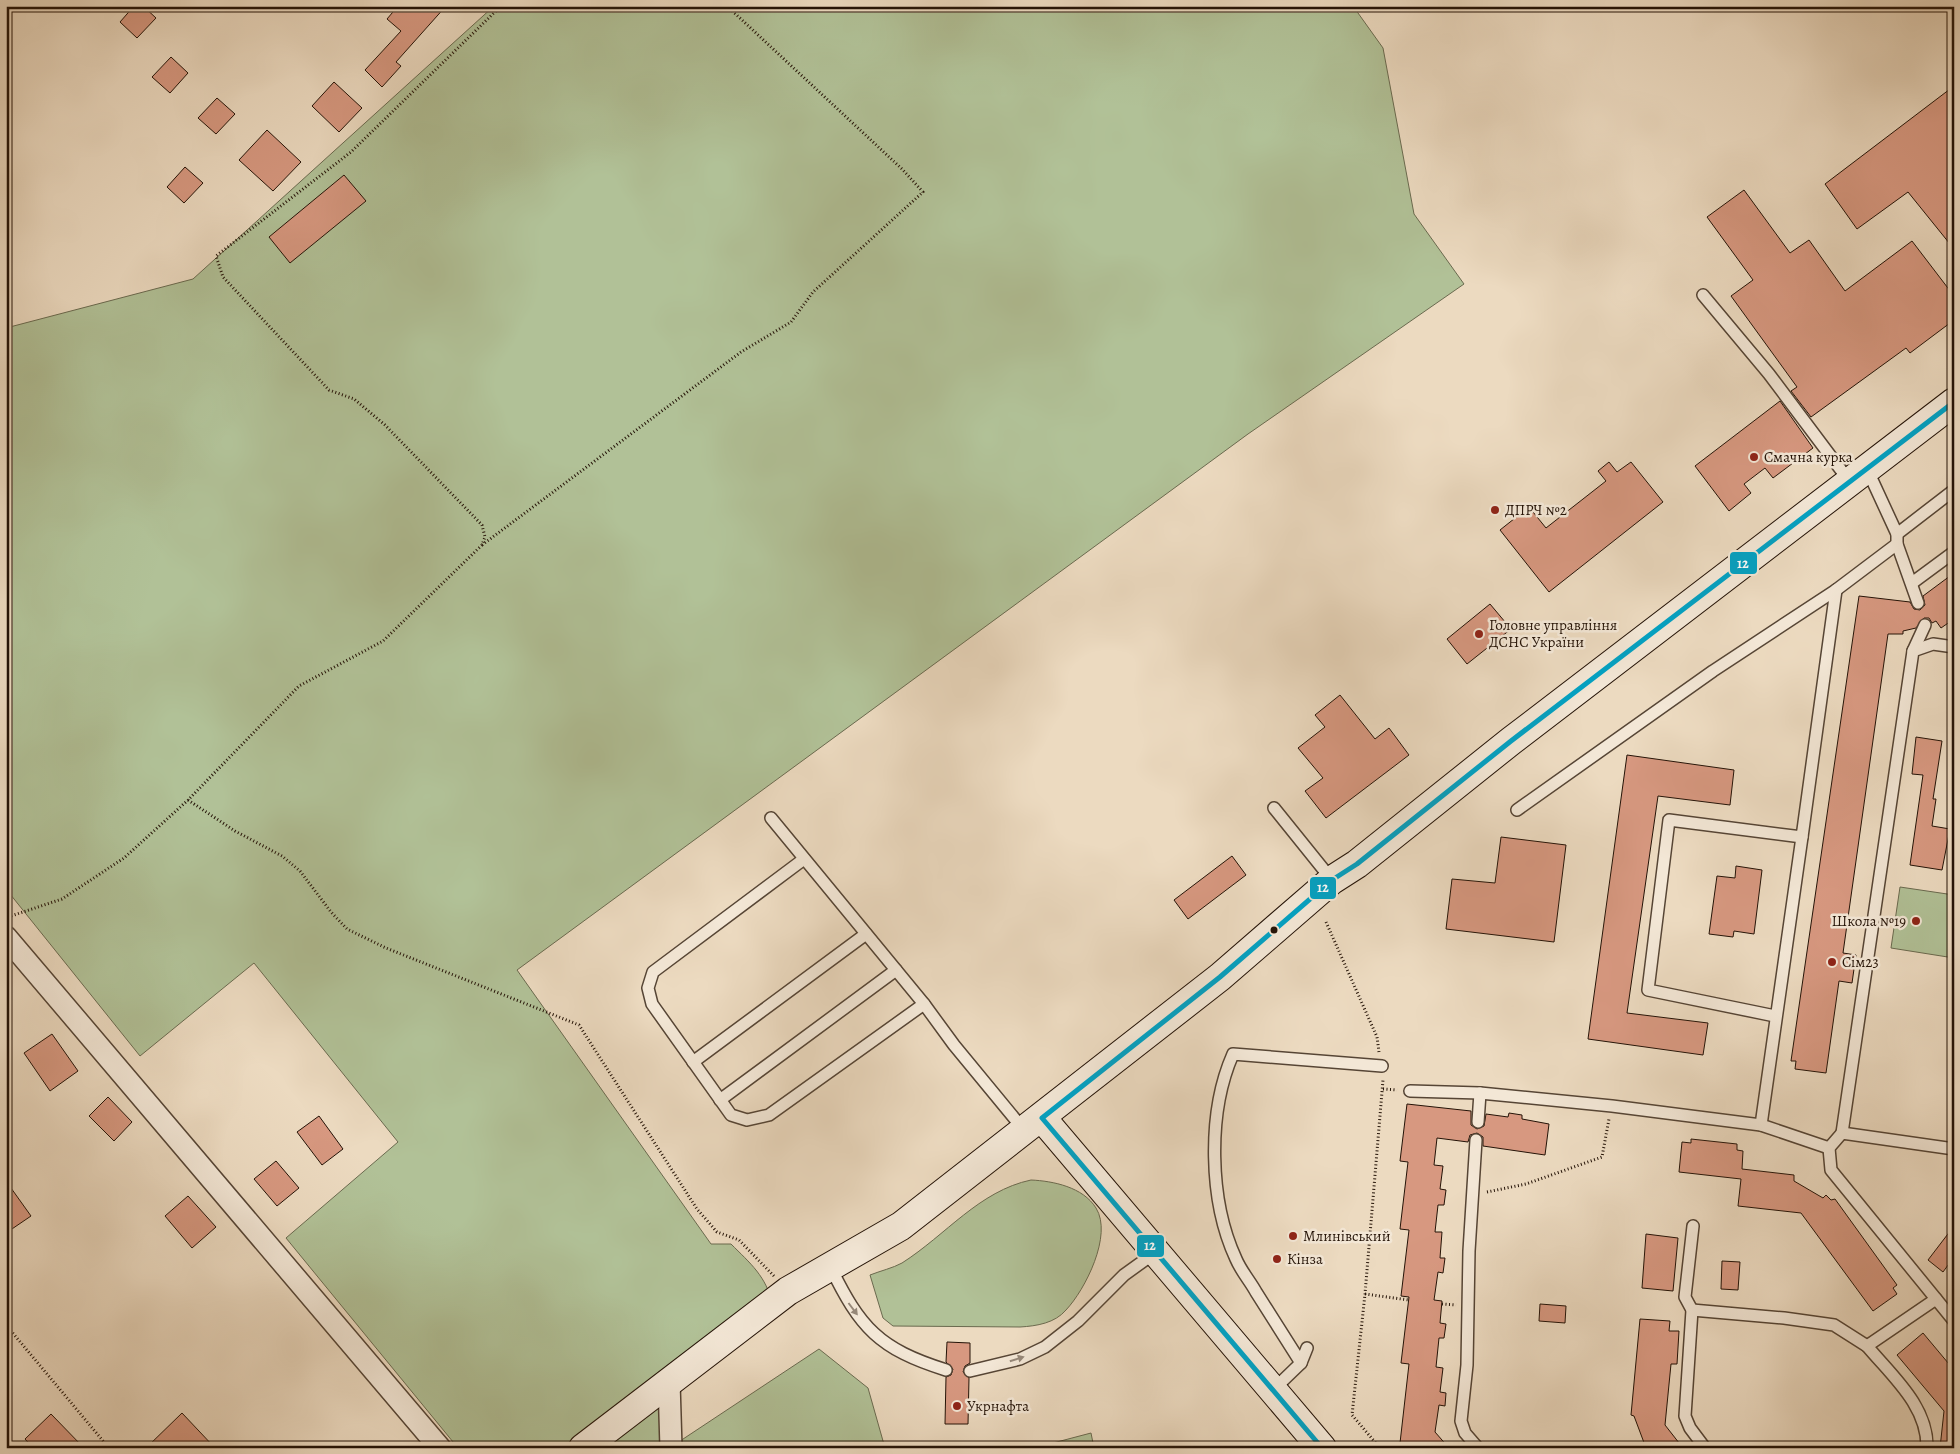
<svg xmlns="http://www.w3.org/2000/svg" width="1960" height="1454" font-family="Alegreya,serif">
<rect width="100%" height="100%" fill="#ecdac0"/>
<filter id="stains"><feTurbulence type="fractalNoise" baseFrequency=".004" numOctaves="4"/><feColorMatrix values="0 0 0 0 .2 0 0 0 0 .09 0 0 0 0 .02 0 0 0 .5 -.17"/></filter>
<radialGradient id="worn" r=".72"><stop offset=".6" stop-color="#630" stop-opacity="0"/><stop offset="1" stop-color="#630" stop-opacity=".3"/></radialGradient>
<g fill="#b1c197" stroke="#6a6a4f">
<path d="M494,6H1353L1383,48L1414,214L1464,284L1248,434L517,970L711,1244H731C750,1263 767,1277 772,1304L669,1382L671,1447L819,1349L868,1388L885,1448H458L286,1238L398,1142L254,963L140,1056L6,889V328L193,279Z"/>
<polygon points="1900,887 1954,895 1954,958 1891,948"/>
<path d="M1031,1180C1053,1181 1083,1187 1096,1208C1113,1235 1085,1290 1066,1310C1055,1323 1037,1326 1020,1327L893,1326L883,1318L870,1275C880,1271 893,1268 902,1263C946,1235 979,1191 1031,1180Z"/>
<polygon points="1091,1433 1094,1448 1034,1448"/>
</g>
<g fill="#d79880" stroke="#241307">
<polygon points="134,6 143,6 156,18 137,38 120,22"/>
<polygon points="398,6 446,6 396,62 401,66 382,87 365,70 401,31 387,19"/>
<polygon points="171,57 188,73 170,93 152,77"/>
<polygon points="334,82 362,108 339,132 312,106"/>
<polygon points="1954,86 1954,249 1908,192 1857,229 1825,184"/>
<polygon points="217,98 235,114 216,134 198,118"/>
<polygon points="267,130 301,162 273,191 239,160"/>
<polygon points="185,167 203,183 184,203 167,187"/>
<polygon points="344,175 366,201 290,263 269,237"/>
<polygon points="1744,190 1790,253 1809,240 1845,291 1912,241 1954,296 1954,320 1910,353 1906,348 1811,417 1791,391 1797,387 1731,296 1753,280 1707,217"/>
<polygon points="1780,401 1813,448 1773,478 1765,468 1744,484 1751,493 1729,511 1695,466"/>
<polygon points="1609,462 1617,472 1631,462 1663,502 1549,592 1500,530 1529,507 1546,528 1606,481 1598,471"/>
<polygon points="1954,573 1954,619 1941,628 1936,621 1932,623 1929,618 1924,618 1916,628 1903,631 1903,634 1888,634 1843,953 1856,955 1852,983 1839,981 1826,1073 1795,1069 1796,1061 1791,1061 1859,596 1910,602 1914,609 1920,610 1925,605 1923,596"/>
<polygon points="1490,604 1511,629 1467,664 1447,639"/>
<polygon points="1340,695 1375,739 1389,728 1409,755 1326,818 1305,791 1323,778 1298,748 1325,727 1315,715"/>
<polygon points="1916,737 1942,741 1933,799 1936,799 1932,826 1950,829 1942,870 1910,865 1923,775 1912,774"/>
<polygon points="1627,755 1734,770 1730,805 1658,796 1627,1013 1708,1023 1703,1055 1588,1039"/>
<polygon points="1501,837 1566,845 1554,942 1446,929 1452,879 1495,883"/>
<polygon points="1232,856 1246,875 1188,919 1174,900"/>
<polygon points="1736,866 1762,870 1754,934 1734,931 1733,937 1709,934 1717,876 1735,878"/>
<polygon points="52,1034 78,1071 50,1091 24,1053"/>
<polygon points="108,1097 132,1122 114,1141 89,1116"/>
<polygon points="1407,1104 1471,1111 1471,1125 1477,1129 1484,1126 1486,1114 1508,1117 1509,1113 1522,1115 1522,1119 1549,1124 1545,1155 1483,1146 1483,1137 1477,1133 1470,1135 1468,1142 1437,1138 1434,1165 1443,1166 1440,1189 1446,1190 1444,1205 1438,1205 1435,1232 1442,1232 1440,1258 1445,1258 1443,1273 1438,1272 1434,1300 1442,1301 1440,1323 1446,1324 1444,1338 1439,1338 1436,1367 1443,1368 1440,1392 1446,1393 1445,1406 1439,1405 1435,1432 1449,1448 1404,1448 1400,1443 1409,1364 1401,1363 1409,1297 1401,1296 1409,1230 1400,1229 1408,1162 1400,1161"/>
<polygon points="319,1116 343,1149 322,1165 297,1132"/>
<polygon points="1691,1139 1737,1144 1737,1150 1743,1151 1742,1169 1794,1175 1794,1181 1823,1198 1826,1195 1831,1200 1835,1199 1897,1285 1893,1288 1897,1294 1873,1311 1801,1213 1738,1206 1741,1179 1679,1172 1682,1142 1691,1143"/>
<polygon points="276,1161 299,1188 277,1206 254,1179"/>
<polygon points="6,1181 31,1216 6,1233"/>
<polygon points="188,1196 216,1227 192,1248 165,1216"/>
<polygon points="1954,1226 1954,1257 1943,1272 1928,1260"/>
<polygon points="1646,1234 1678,1238 1673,1291 1642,1288"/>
<polygon points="1722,1261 1740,1262 1738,1290 1721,1289"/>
<polygon points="1540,1304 1566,1306 1565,1323 1539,1321"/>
<polygon points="1640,1319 1670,1321 1669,1331 1679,1331 1677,1364 1671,1364 1665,1425 1683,1448 1646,1448 1634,1416 1631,1415"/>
<polygon points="1923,1333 1954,1370 1954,1448 1940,1448 1944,1411 1897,1355"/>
<polygon points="947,1342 970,1343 970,1363 965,1366 963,1372 969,1378 968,1424 945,1424 946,1377 951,1375 953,1369 946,1362"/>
<polygon points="182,1413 215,1448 146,1448"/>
<polygon points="51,1414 84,1448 33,1448 25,1439"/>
</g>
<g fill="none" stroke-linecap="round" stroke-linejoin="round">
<g stroke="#564535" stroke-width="14">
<g id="service">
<polyline points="1703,295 1769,374 1850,482"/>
<polyline points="1867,469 1897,534 1897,544 1918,603"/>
<polyline points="1897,534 1954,490"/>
<polyline points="1912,583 1954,552"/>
<polyline points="1913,651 1925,625"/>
<polyline points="1274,808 1332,880"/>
<polyline points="1517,810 1713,671 1836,590 1897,544"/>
<polyline points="771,818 924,1004 954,1045 1024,1130"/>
<polyline points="804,859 653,972 648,988 652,1004 731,1115 747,1120 769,1115 924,1004"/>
<polyline points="1775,1016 1648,990 1669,820 1802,837 1836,590"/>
<polyline points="693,1062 866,934"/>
<polyline points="1410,1091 1480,1093 1612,1106 1761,1125 1829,1148"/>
<polyline points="720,1100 896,970"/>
<polyline points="1478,1122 1480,1093"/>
<polyline points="1761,1125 1802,837"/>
<polyline points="1842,1133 1913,651 1933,644 1954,647"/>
<polyline points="1476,1140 1469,1251 1467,1365 1461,1421 1465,1433 1478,1448"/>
<polyline points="1954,1149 1842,1133 1829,1148 1831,1170 1954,1321"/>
<polyline points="1693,1226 1685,1297 1692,1310 1685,1416 1690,1428 1705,1448"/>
<path d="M830,1266C860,1328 879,1349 946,1370"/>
<polyline points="1692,1310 1784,1318 1834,1325 1867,1346"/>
<path d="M1301,1363C1286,1339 1271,1316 1256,1292C1250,1281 1241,1271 1236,1259C1209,1201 1207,1113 1233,1054L1382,1066"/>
<polyline points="970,1371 1020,1359 1045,1347 1078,1321 1124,1275 1156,1252"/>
<polyline points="1273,1390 1301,1363 1307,1348"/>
<path d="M1927,1448C1928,1406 1892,1376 1867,1346L1936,1299"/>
</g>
</g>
<g stroke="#564535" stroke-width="24">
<g id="minor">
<polyline points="6,937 440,1448"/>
<polyline points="669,1382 671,1448"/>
</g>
</g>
<g stroke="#241307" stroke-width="30">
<g id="secondary">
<polyline points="1042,1118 1322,1448"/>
<polyline points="583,1448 788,1291 901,1226 1220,977 1332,880 1357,864 1511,741 1954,402"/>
</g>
</g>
<g stroke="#241307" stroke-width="3" stroke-dasharray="1 2.5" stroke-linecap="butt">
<polyline points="482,545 741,352 791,322 813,292 923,192 902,169 727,6"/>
<polyline points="188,800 235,831 282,856 300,871 331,912 347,929 386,948 579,1025 697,1209 717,1232 739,1240 774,1276"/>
<polyline points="8,917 62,899 124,858 188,800 299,686 383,641 482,545 485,537 482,525 385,425 354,399 329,390 223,277 216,256 351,152 501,6"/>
<polyline points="1326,922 1377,1037 1379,1052"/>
<polyline points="1383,1089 1397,1090"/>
<polyline points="1487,1192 1526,1184 1602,1157 1609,1119"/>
<polyline points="1365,1294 1409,1300"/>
<polyline points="1442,1304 1456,1305"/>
<polyline points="6,1325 109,1448"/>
<polyline points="1380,1448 1352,1415 1365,1294 1383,1080"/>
</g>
<use href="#service" stroke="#f3e7d6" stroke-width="11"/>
<use href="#minor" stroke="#f3e7d6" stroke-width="21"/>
<use href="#secondary" stroke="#f3e7d6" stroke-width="28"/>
<g stroke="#f3e7d6" stroke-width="9">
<polyline id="bus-1" points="1322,1448 1042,1118 1220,977 1332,880 1357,864 1511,741 1954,402"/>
</g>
<use href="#bus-1" stroke="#02a2c4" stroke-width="5"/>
</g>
<defs><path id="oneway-solid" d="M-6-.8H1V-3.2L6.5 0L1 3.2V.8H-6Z" transform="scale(1.25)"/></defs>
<g fill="#968879">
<use href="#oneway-solid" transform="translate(853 1309) rotate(53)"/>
<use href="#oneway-solid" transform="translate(1017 1359) rotate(-17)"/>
</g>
<g fill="#8f2418" stroke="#f3e7d6" stroke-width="2">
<circle cx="1754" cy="457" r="5"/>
<circle cx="1495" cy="510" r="5"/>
<circle cx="1479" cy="634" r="5"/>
<circle cx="1916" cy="921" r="5"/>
<circle cx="1832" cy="962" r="5"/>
<circle cx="1293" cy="1236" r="5"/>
<circle cx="1277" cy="1259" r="5"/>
<circle cx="957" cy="1406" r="5"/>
</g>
<circle fill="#241307" stroke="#f3e7d6" stroke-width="2" cx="1274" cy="930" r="4.5"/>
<g text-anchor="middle" stroke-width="5" stroke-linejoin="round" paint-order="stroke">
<g font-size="15" fill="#241307" stroke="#f3e7d6" text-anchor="start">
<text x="1764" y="462">Смачна курка</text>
<text x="1505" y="515">ДПРЧ №2</text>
<text x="1489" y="630">Головне управління<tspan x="1489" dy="17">ДСНС України</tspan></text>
<text x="1906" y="926" text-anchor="end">Школа №19</text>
<text x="1842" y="967">Сім23</text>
<text x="1303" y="1241">Млинівський</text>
<text x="1287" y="1264">Кінза</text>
<text x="967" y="1411">Укрнафта</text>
</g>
</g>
<g stroke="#f3e7d6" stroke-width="2">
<rect x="1729" y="551" width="29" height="24" rx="5" fill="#02a2c4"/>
<rect x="1309" y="876" width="28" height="24" rx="5" fill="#02a2c4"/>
<rect x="1136" y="1234" width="29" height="24" rx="5" fill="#02a2c4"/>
</g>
<g font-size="14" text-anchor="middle" font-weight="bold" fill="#fff">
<text x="1743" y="568">12</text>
<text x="1323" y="892">12</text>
<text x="1150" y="1250">12</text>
</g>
<rect width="1960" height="1454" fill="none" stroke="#ecdac0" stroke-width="25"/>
<rect x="8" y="8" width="1945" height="1439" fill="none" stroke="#241307" stroke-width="2.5"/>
<rect x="12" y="12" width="1935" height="1429" fill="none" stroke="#241307"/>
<rect width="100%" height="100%" filter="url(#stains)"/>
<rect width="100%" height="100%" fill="url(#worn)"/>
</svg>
